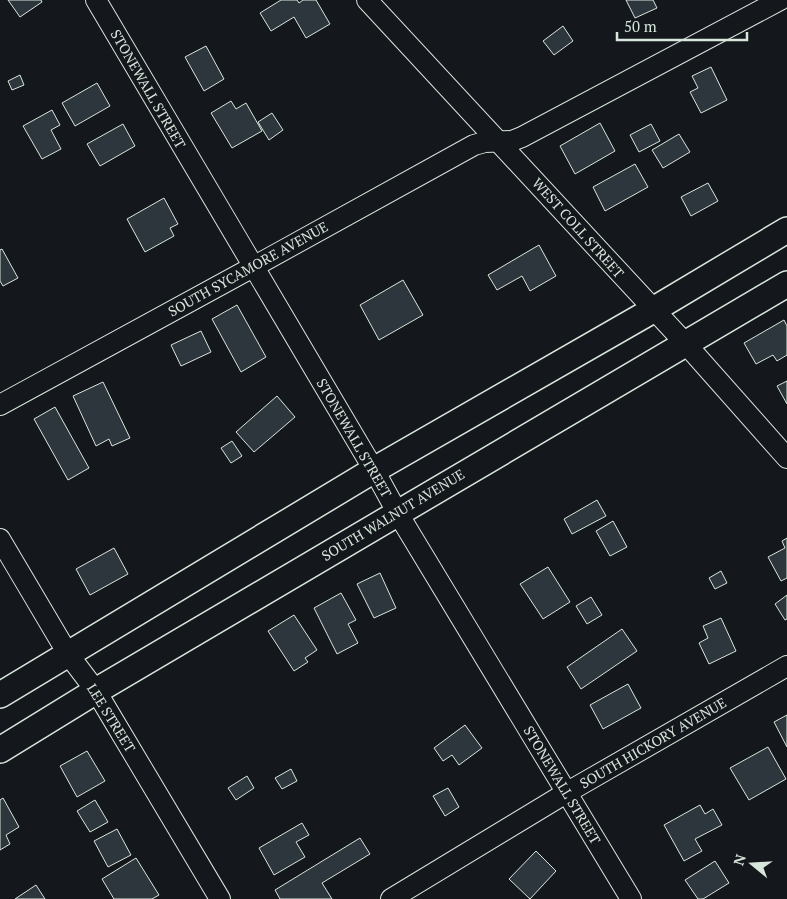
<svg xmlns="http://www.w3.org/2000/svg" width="787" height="899" font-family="'PT Serif',serif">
<rect width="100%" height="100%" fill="#14181c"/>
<g fill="#2c363c" stroke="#d8e6dc">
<polygon points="8,0 41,0 42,2 20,17"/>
<polygon points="281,0 297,0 299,3 303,0 316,0 330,24 306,38 294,17 271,31 260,13"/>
<polygon points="626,0 653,0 657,8 635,18"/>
<polygon points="563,26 573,41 554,55 543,41"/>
<polygon points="206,46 224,79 204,91 185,57"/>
<polygon points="711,67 727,100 701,113 690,92 698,88 692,76"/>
<polygon points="20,75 24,85 12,90 8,81"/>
<polygon points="97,83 110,106 75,126 62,103"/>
<polygon points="231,101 236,109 246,103 262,131 232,148 211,113"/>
<polygon points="52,110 60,125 51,130 61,149 42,159 23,126"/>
<polygon points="272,113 283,130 269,140 258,122"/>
<polygon points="600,123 615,151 575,174 560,146"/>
<polygon points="123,124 135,146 100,166 87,144"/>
<polygon points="651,124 660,141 639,152 630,135"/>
<polygon points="679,134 690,152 663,168 652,150"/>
<polygon points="635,164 648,187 605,211 593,187"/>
<polygon points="708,183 718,201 691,216 681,197"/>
<polygon points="164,198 178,224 170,228 174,236 145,252 127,219"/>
<polygon points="539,245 556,276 530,291 522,276 497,290 488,275"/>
<polygon points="2,249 18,278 3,286 0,281 0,250"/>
<polygon points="403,280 423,315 379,340 360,305"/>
<polygon points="237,305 266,357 241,372 212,319"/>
<polygon points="784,320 787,326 787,355 777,361 773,355 756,364 744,343"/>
<polygon points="201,331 211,352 181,366 171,345"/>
<polygon points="787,381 787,404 777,386"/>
<polygon points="103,382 130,438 112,446 109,439 96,446 73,396"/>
<polygon points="277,396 295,417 254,452 236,432"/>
<polygon points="55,407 89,468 68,480 34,419"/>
<polygon points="232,441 242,456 231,463 221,448"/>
<polygon points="597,500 606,516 572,534 564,519"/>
<polygon points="613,521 627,547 610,556 596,531"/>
<polygon points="787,538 787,578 781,581 768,557 785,548 782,541"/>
<polygon points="114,548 128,574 90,595 76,569"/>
<polygon points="548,567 570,602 543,619 520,584"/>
<polygon points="721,571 727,583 715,589 709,578"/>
<polygon points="380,573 396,608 374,618 357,584"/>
<polygon points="341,593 356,620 348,624 358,643 337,654 314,608"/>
<polygon points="787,595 787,619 785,620 775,604"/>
<polygon points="591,597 602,615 587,624 576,606"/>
<polygon points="294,615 317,650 305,658 308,662 294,671 268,631"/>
<polygon points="721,618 736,651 709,664 699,643 708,638 703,626"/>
<polygon points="622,629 637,651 581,689 567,667"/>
<polygon points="628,684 641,708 603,729 590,705"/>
<polygon points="787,715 787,747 774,722"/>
<polygon points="465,725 482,748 459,765 452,755 443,761 434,748"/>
<polygon points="768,747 786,779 749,800 730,768"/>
<polygon points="87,751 105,781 77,797 60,766"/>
<polygon points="291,769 297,781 282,789 275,778"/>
<polygon points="247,776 254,788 236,800 228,788"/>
<polygon points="448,788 459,807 445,816 433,796"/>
<polygon points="3,798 19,827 6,835 10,844 0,850 0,800"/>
<polygon points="95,800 108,822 90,832 77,811"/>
<polygon points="700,805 705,814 713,809 722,825 695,839 702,851 684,861 664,825"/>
<polygon points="302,823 309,835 296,842 305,857 274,875 259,848"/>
<polygon points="117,829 131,855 108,867 94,841"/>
<polygon points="360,838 370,854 322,883 332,899 280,899 275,890"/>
<polygon points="536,851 556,871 530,899 509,879"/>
<polygon points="136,858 159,895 152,899 114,899 102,879"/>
<polygon points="715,861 729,883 703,899 698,899 685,880"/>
<polygon points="36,885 45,899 15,899"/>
</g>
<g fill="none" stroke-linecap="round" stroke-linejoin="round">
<g stroke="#d8e6dc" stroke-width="22">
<g id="minor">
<polyline points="96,0 374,470 397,512 631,899"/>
<polyline points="367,0 685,343 787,458"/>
<polyline points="0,405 253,267 474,145 485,142 512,141 522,137 780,0"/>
<polyline points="0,539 68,654 96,691 220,899"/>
<polyline points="391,899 566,793 787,666"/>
</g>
</g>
<g stroke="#d8e6dc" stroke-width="28">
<g id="major">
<polyline points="0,695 374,470 653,310 787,230"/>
<polyline points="0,750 96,691 787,284"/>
</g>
</g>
<use href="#minor" stroke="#14181c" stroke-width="20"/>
<use href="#major" stroke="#14181c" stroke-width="25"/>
</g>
<g text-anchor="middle" stroke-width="4" stroke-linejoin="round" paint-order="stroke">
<g font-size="14" fill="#d8e6dc" stroke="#14181c">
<text transform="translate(148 89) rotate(60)" y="5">STONEWALL STREET</text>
<text transform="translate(578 228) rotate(48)" y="5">WEST COLL STREET</text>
<text transform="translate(248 269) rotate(-29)" y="5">SOUTH SYCAMORE AVENUE</text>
<text transform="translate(354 438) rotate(60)" y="5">STONEWALL STREET</text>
<text transform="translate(393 515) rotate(-31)" y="5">SOUTH WALNUT AVENUE</text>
<text transform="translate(111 718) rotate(58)" y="5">LEE STREET</text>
<text transform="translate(653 743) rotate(-30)" y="5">SOUTH HICKORY AVENUE</text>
<text transform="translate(562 785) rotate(59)" y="5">STONEWALL STREET</text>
</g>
</g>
<g transform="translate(752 864) rotate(288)" stroke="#14181c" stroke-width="4" paint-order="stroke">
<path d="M0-4L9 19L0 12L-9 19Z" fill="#d8e6dc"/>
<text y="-8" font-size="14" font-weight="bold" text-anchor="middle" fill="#d8e6dc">N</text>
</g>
<path d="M617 32v8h130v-8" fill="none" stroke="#d8e6dc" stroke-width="2.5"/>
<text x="624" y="32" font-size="15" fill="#d8e6dc" stroke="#14181c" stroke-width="4" paint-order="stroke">50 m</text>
</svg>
